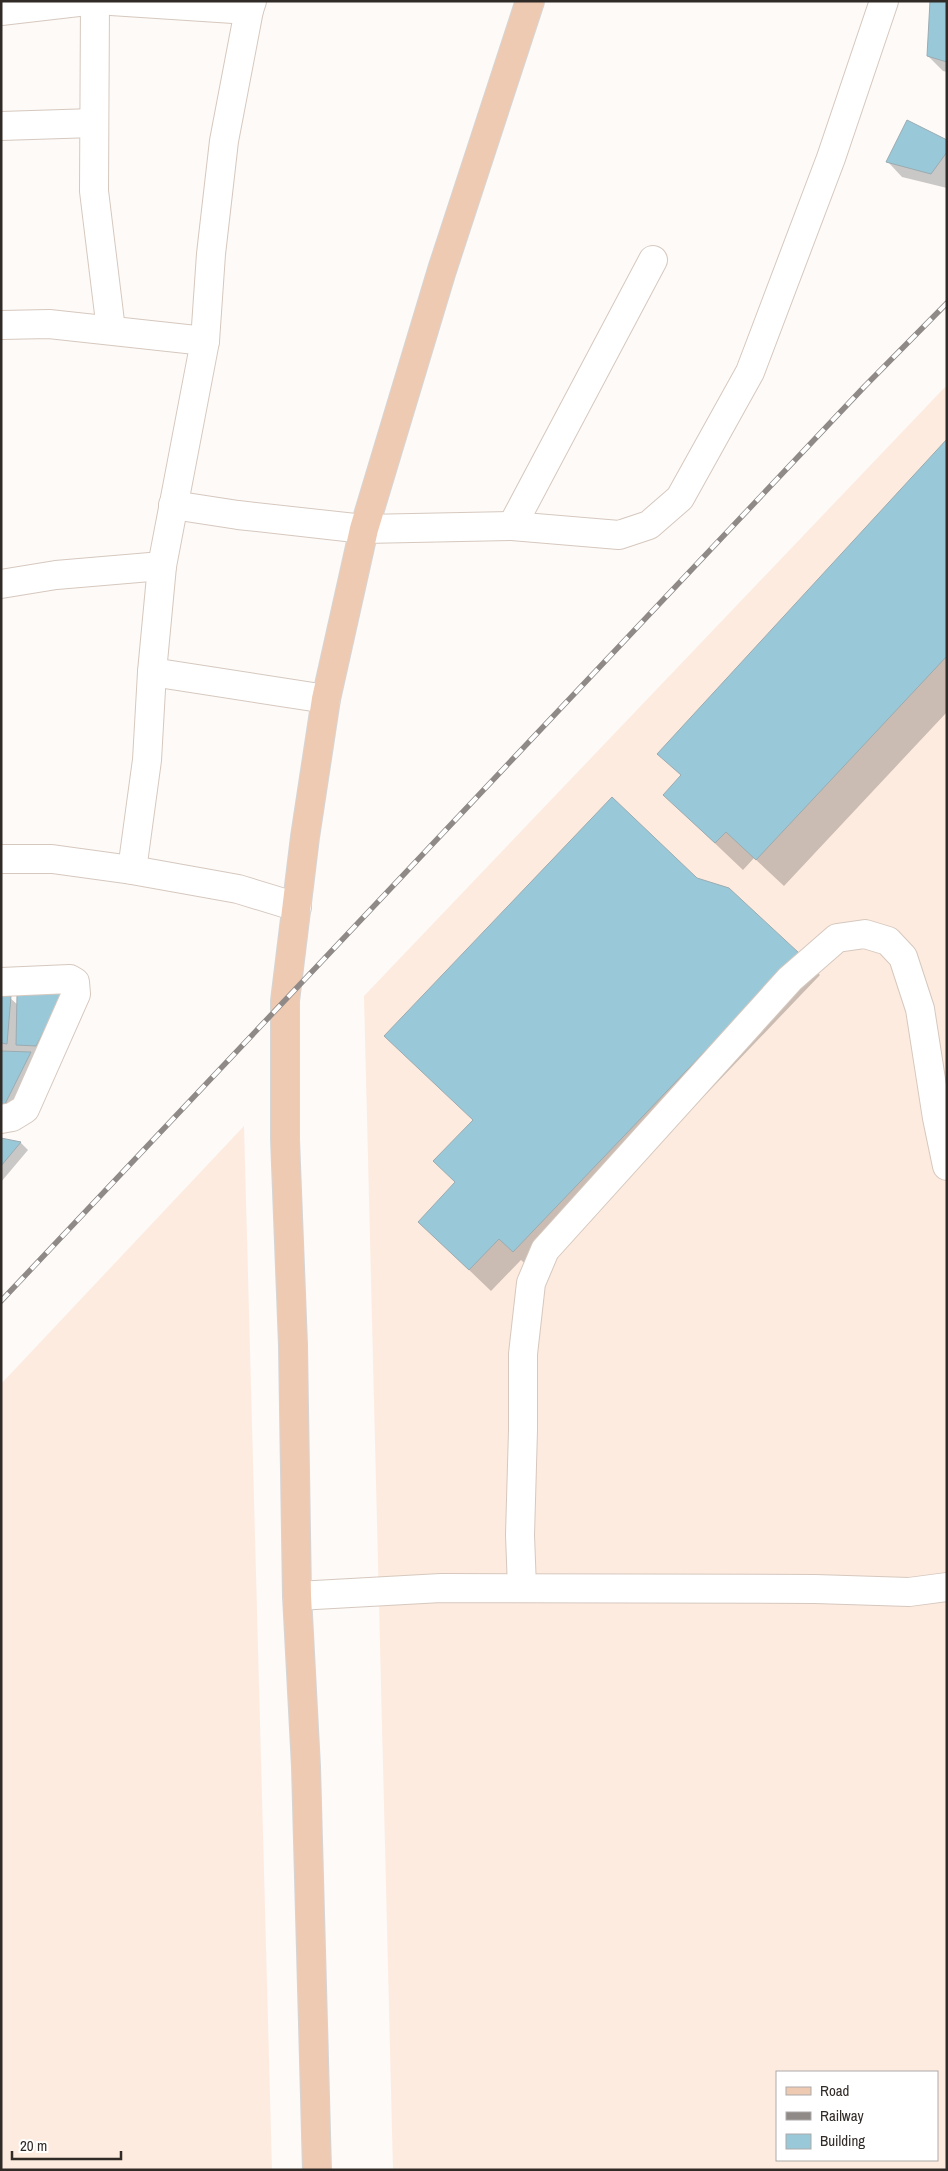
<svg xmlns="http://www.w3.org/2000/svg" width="948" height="2171" font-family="'Archivo Narrow',sans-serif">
<rect width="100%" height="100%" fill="#fdfaf8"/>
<g fill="#fdebdf" fill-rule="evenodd">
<path d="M947,385V2170H393L364,996ZM777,2072H937V2160H777Z"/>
<polygon points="244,1126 272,2170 1,2170 1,1384"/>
</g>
<g fill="#0003">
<polygon points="947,1 947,72 943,71 928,56"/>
<polygon points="947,142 947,188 902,177 888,162"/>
<polygon points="947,441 947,712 784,886 754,858 743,870 664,795 682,776 659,754"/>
<polygon points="697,879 798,954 820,975 535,1273 521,1260 491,1291 419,1222 456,1183"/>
<polygon points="64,995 45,1069 1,1119 1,997 10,998 18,1005"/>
<polygon points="1,1139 21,1143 28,1150 1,1182"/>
</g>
<g fill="#99c9d9" stroke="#9aabb1">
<polygon points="930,1 947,1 947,62 927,56"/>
<polygon points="907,120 947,140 947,152 931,174 886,162"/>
<polygon points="947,439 947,656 756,860 726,832 715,843 663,795 681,775 657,754"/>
<polygon points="612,797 697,878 729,888 799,953 513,1252 499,1239 469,1270 418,1222 455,1182 433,1161 473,1120 384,1036"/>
<polygon points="64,993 36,1046 16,1045 17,995"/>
<polygon points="1,996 11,996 7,1044 1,1043"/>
<polygon points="1,1051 31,1052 5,1104 1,1104"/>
<polygon points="1,1138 21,1142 1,1166"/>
</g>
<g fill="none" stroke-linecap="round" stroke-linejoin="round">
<g stroke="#d6c8be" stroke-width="30">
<g id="minor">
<polyline points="95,1 94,191 111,330"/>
<polyline points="111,1 249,10"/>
<polyline points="1,11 87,1"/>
<polyline points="1,126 94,123"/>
<polyline points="1,325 49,324 205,341"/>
<polyline points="173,505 238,515 364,529 512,526 619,535 649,525 680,498 750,372 831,158 884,1"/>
<polyline points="512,526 653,260"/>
<polyline points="1,584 56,575 162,566"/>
<polyline points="152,672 326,699"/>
<polyline points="1,859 52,859 132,870 238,889 297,907"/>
<polyline points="132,870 147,760 152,672 162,566 205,341 211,254 224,141 249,10 252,1"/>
<polyline points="1,982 70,979 75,982 76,994 25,1109 12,1117 1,1119"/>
<polyline points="522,1588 520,1535 523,1430 523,1354 531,1283 545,1250 790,979 837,938 865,934 888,941 903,957 920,1009 937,1118 947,1166"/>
<polyline points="297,1596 441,1588 815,1589 909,1592 947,1587"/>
</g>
</g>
<g stroke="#d6d5d4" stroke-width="30">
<polyline id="major" points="317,2170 306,1767 297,1596 293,1345 285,1139 285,1001 305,837 326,699 364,529 442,270 530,1"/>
</g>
<use href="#minor" stroke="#fff" stroke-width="28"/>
<use href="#major" stroke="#efcab2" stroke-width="28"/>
<g stroke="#8f8a87" stroke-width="5.5">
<polyline id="rail" points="1,1301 865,386 947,303"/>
</g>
<use href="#rail" stroke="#fff" stroke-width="4" stroke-dasharray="11" stroke-linecap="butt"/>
</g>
<rect width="948" height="2171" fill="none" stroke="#312b27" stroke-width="5"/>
<rect x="776" y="2071" width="162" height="90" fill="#ffffff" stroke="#adaaa9"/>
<rect x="786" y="2087" width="25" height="8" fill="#efcab2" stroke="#adaaa9"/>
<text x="820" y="2096" font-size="15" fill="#312b27">Road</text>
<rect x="786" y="2112" width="25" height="8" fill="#8f8a87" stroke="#adaaa9"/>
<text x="820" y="2121" font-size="15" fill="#312b27">Railway</text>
<rect x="786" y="2134" width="25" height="15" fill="#99c9d9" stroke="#adaaa9"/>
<text x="820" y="2146" font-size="15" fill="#312b27">Building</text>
<path d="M12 2151v8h109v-8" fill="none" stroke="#312b27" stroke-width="2.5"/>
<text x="20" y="2151" font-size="15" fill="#312b27" stroke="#ffffff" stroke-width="4" paint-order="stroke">20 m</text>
</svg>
